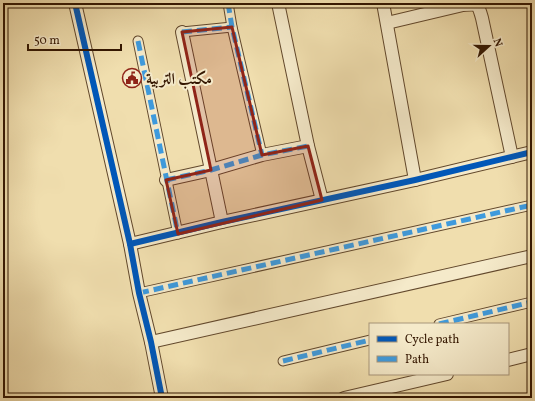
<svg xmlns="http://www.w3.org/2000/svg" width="535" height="401" font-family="Vollkorn,Amiri,serif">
<rect width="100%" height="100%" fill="#f0deae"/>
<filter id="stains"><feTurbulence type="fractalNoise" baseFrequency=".005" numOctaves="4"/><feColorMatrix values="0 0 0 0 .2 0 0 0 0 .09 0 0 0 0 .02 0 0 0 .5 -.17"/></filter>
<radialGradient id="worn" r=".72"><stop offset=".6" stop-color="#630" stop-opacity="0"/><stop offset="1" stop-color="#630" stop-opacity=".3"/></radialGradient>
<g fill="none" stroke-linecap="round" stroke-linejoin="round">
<g stroke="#62482c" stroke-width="11">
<g id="pedestrian">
<polyline points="228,3 232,27 262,155"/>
<polyline points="182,32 232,27"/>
<polyline points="138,41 178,234"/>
<polyline points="139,293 532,205"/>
<polyline points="439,324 532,302"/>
<polyline points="283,361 370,340"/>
</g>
</g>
<g stroke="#62482c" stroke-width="14">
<g id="minor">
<polyline points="75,3 130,244 139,293 151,342 162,398"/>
<polyline points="278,3 308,146 322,200"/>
<polyline points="383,3 415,180"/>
<path d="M387,23L463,5C478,4 478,4 482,18L512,157"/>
<polyline points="182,32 222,222"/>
<polyline points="166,180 211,170 262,155 308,146"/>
<polyline points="130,244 222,222 415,180 532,152"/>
<polyline points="151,342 532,256"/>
<polyline points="508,360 532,354"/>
<polyline points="344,398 447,374"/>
</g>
</g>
<use href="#pedestrian" stroke="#f5eaca" stroke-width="9"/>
<use href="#minor" stroke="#f5eaca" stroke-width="12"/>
<g stroke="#3e9add" stroke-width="5" stroke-dasharray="10 5" stroke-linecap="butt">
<polyline points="228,3 232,27 262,155"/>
<polyline points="182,32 232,27"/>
<polyline points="138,41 178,234"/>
<polyline points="166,180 211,170 262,155 308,146"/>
<polyline points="139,293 532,205"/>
<polyline points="439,324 532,302"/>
<polyline points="283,361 370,340"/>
</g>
<g stroke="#f5eaca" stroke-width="8">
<g id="cycleway">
<polyline points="75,3 130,244 139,293 151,342 162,398"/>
<polyline points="130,244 222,222 415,180 532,152"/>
</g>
</g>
<use href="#cycleway" stroke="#0057b8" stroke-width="6"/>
</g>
<path fill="#8f2418" fill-opacity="0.2" stroke="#8f2418" stroke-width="3" stroke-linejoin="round" d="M232,27L262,155L308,146L322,200L178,234L166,180L211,170L182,32Z"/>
<defs>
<g id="civic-ring" transform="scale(1)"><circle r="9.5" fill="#f5eaca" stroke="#8f2418" stroke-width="1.5"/><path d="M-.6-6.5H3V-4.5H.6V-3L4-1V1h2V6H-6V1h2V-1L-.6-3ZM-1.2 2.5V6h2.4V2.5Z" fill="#8f2418"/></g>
</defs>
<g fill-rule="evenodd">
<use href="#civic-ring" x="132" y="78"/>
</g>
<g text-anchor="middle" stroke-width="4" stroke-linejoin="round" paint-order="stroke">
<g font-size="16" font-weight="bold" fill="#331601" stroke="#f5eaca" text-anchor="start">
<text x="146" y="84">مكتب التربية</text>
</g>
</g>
<rect width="535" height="401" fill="none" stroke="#f0deae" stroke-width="16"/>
<rect x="4" y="4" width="527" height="393" fill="none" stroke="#331601" stroke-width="2"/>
<rect x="8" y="8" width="519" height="385" fill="none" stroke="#331601"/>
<rect x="369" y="323" width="140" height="52" fill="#f5eaca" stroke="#a7957a"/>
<rect x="377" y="336" width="20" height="6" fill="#0057b8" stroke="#a7957a"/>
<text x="405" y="343" font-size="12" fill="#331601">Cycle path</text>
<rect x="377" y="356" width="20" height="6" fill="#3e9add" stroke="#a7957a"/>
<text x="405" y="363" font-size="12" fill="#331601">Path</text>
<g transform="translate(489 46) rotate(69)" stroke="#f5eaca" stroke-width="3" paint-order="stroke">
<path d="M0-3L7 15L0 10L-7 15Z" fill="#331601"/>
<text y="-6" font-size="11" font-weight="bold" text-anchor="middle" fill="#331601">N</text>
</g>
<path d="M28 44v6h93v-6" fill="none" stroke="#331601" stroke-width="2"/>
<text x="34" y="44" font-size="12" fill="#331601" stroke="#f5eaca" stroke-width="3" paint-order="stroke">50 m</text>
<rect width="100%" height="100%" filter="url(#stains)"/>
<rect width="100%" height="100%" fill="url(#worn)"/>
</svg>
